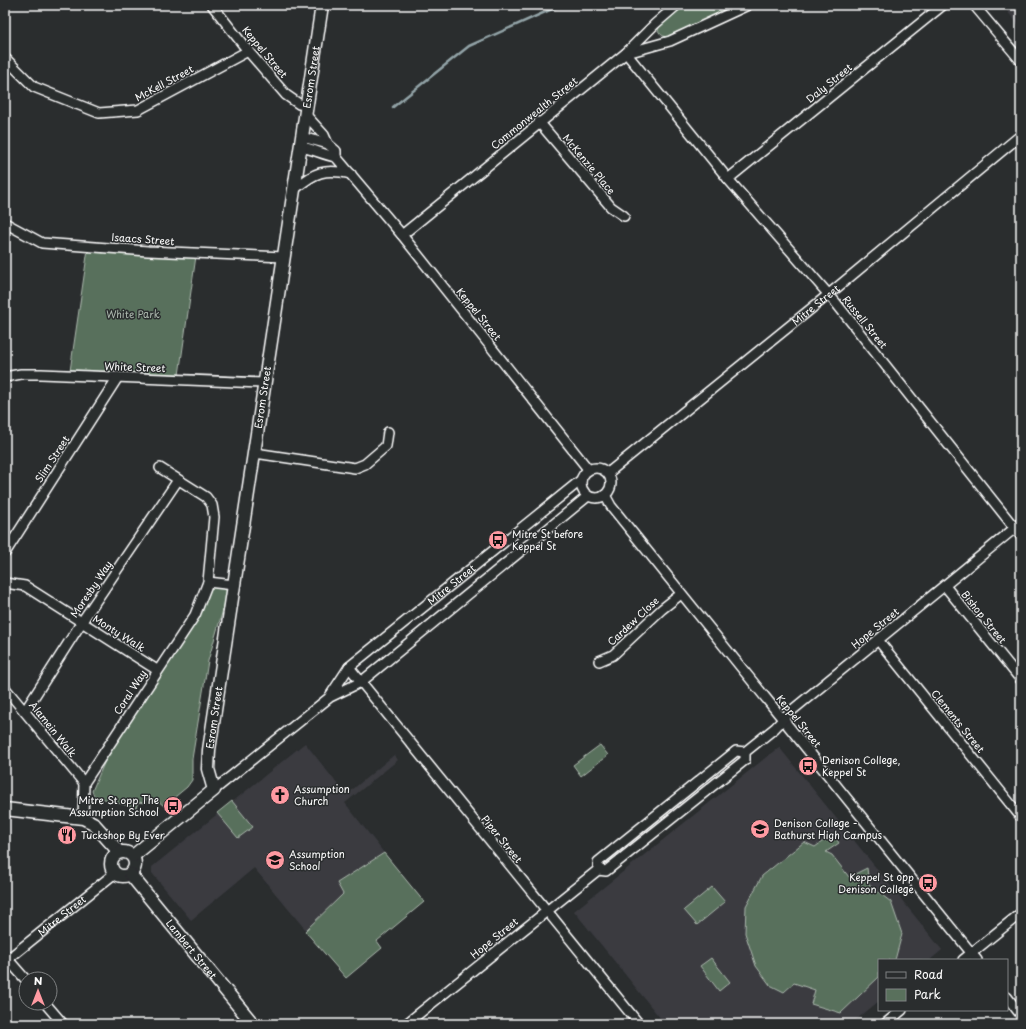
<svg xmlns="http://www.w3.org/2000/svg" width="1026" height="1029" font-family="'Playpen Sans',sans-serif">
<rect width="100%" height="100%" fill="#2a2d2e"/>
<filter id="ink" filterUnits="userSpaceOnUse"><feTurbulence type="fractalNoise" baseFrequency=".025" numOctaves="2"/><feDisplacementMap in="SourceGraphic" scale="8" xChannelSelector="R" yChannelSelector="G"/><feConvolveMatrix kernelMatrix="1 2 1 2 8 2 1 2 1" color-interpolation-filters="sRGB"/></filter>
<g filter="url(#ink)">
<g fill="#3b3b41">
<polygon points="1002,5 1021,5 1021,28"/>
<polygon points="305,743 346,795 394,755 398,760 345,803 384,853 424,902 377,941 382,948 346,978 254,868 191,920 152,873 152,867"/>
<polygon points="779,747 942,950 930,960 879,960 879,1001 851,1024 665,1024 574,911"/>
</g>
<g fill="#59705c" stroke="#acb8ae">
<path d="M683,5H738L669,37C664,37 660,35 658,30L662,22Z"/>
<polygon points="88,249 196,256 179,375 70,371"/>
<polygon points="207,586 229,589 208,661 192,759 192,780 187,787 164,806 157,800 147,798 145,803 138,802 136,808 94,796 92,791 105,761 204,601"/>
<polygon points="600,745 608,755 581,776 573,765"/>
<polygon points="232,801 253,827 238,838 217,813"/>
<polygon points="833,834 839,843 826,852 832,855 849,877 867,868 869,885 891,902 902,934 895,960 879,960 879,977 841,1013 811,1004 815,990 794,983 784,992 770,985 756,966 745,933 746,906 762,876 804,842 815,847"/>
<polygon points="384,853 424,902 377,941 382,948 346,978 305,931 343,894 337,883"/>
<polygon points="712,887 725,902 697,925 684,910"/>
<polygon points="711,958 730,982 719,991 700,966"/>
</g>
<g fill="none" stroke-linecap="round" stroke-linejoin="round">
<polyline stroke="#93a4a8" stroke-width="2.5" points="393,107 469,46 561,5"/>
<g stroke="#fff" stroke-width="12">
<g id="street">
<polyline points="212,5 248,51 286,95 299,104 306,105"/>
<polyline points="974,5 1021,61"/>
<polyline points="626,53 728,179 836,303 1021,536"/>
<polyline points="627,53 670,41 748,5"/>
<polyline points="5,58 34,87 99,113 138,110 248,51"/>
<polyline points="305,114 324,135 328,144"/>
<polyline points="539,122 611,207 624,216"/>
<polyline points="302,137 328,144 336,151 336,157 402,235 588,469"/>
<path d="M301,147C313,149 324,155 336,157"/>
<polyline points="728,179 943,5"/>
<path d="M295,189C314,172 325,168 351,174"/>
<polyline points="5,223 42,243 148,251 284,257"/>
<polyline points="402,235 626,53 655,24 677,5"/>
<polyline points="5,377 21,374 41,374 264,383"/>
<polyline points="255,453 355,468 365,464 386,446 388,432"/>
<circle cx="596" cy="483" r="15"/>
<path id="s1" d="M608,473L828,295L1021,135"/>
<path d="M605,495L611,506C732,658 856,808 977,960"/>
<polyline points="5,553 118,377"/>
<polyline points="208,582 234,585"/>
<polyline points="5,583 25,586 157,670"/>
<polyline points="945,586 1021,680"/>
<polyline points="878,640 1021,817"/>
<polyline points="599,661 613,655 662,609 681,594"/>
<polyline points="349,667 639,1024"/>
<polyline points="5,688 84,783"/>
<path id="s2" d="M330,696L349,667L581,480"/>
<polyline points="25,711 85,617 178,480"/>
<polyline points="214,790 330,697 361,682 588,496"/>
<polyline points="83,818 84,783 195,615 208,582 214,517 212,505 206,497 160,468"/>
<polyline points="598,870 598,862 736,751 745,752 775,728 790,712 1021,523"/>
<polyline points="5,956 26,980"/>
<path id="s3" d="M8,959L115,873"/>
<polyline points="963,960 1021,913"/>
<polyline points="1007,997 1021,1015"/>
<polyline points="45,1003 63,1024"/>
<polyline points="406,1024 598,870 606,871 745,760 745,752"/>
<polyline points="885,1024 902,1010"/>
</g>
</g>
<g stroke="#fff" stroke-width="15">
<g id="secondary">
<polyline points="5,809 83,818 93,823 119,852"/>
<circle cx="123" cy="864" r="12"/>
<path id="s4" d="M133,856L214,790L208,769L209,750L322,5"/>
<path id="s5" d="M130,874L253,1024"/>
</g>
</g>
<use href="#street" stroke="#2a2d2e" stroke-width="9"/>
<use href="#secondary" stroke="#2a2d2e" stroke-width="12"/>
</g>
</g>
<defs>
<g id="bus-disc" transform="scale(1)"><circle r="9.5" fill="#ff9aa2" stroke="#2a2d2e"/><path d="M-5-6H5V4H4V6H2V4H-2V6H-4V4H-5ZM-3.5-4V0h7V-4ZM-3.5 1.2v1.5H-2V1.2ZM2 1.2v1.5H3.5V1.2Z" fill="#111"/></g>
<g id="church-disc" transform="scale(1)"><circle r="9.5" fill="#ff9aa2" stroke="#2a2d2e"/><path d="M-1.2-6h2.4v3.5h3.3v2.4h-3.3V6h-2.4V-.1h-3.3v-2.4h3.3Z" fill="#111"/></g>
<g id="school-disc" transform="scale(1)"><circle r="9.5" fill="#ff9aa2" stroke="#2a2d2e"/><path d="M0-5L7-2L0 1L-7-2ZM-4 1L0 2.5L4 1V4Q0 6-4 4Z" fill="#111"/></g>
<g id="restaurant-disc" transform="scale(1)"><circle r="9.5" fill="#ff9aa2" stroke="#2a2d2e"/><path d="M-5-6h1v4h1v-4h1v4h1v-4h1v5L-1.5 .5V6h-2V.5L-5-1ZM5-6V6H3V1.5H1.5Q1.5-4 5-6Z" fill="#111"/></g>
</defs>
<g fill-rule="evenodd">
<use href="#bus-disc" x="498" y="540"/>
<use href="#bus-disc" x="808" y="766"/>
<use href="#church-disc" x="280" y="795"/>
<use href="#bus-disc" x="173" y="806"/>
<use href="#school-disc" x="760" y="829"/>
<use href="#restaurant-disc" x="67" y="835"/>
<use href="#school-disc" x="275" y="860"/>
<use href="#bus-disc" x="928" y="883"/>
</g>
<g text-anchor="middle" stroke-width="3" stroke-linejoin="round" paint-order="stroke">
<g font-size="10" fill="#fff" stroke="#2a2d2e">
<text transform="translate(265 52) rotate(50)" y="4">Keppel Street</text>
<text dy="4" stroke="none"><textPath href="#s4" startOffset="826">Esrom Street</textPath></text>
<text transform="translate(164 83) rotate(-28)" y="4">McKell Street</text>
<text transform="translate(829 83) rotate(-39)" y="4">Daly Street</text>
<text transform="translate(534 113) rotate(-39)" y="4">Commonwealth Street</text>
<text transform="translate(589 164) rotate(50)" y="4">McKenzie Place</text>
<text transform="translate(143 239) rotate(4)" y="4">Isaacs Street</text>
<text dy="4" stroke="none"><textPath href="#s1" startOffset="267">Mitre Street</textPath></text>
<text transform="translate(479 314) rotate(51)" y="4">Keppel Street</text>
<text transform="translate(865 322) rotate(51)" y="4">Russell Street</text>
<text transform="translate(135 367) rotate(2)" y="4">White Street</text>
<text dy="4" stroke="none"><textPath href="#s4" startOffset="502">Esrom Street</textPath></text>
<text transform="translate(52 459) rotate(-57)" y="4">Slim Street</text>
<text dy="4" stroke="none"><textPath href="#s2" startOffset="166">Mitre Street</textPath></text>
<text transform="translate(91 589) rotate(-56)" y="4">Moresby Way</text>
<text transform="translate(984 617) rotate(51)" y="4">Bishop Street</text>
<text transform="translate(633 621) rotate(-43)" y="4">Cardew Close</text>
<text transform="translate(875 628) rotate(-39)" y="4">Hope Street</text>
<text transform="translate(119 633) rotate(32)" y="4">Monty Walk</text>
<text transform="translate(130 692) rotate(-57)" y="4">Coral Way</text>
<text dy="4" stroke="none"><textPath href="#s4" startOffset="178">Esrom Street</textPath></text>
<text transform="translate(799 721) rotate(51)" y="4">Keppel Street</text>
<text transform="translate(958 721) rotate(51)" y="4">Clements Street</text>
<text transform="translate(53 729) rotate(51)" y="4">Alamein Walk</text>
<text transform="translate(502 839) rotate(51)" y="4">Piper Street</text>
<text dy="4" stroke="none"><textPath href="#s3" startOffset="69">Mitre Street</textPath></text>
<text transform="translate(494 938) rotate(-39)" y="4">Hope Street</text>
<text dy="4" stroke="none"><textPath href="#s5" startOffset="97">Lambert Street</textPath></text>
</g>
<g font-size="10" fill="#acb8ae" stroke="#2a2d2e">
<text x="133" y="318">White Park</text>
</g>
<g font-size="10" fill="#fff" stroke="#2a2d2e" text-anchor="start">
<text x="512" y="538">Mitre St before<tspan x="512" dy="12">Keppel St</tspan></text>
<text x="822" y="764">Denison College,<tspan x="822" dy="12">Keppel St</tspan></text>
<text x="294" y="793">Assumption<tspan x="294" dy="12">Church</tspan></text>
<text x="159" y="804" text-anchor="end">Mitre St opp The<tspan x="159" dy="12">Assumption School</tspan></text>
<text x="774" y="827">Denison College -<tspan x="774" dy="12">Bathurst High Campus</tspan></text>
<text x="81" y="839">Tuckshop By Ever</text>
<text x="289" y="858">Assumption<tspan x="289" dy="12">School</tspan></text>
<text x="914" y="881" text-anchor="end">Keppel St opp<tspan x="914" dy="12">Denison College</tspan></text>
</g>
</g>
<rect width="1026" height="1029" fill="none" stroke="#2a2d2e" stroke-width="20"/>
<rect x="10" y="10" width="1006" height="1009" fill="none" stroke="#fff" stroke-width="1.5" filter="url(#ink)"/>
<rect x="878" y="959" width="130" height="52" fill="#2a2d2e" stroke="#7f8182"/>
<rect x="886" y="972" width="20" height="6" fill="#2a2d2e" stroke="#7f8182"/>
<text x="914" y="979" font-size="12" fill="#ffffff">Road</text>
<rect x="886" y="989" width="20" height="12" fill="#59705c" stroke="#7f8182"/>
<text x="914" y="999" font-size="12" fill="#ffffff">Park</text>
<g transform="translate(38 991)"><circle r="19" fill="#2a2d2e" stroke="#7f8182"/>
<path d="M0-3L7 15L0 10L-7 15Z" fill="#ff9aa2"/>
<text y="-6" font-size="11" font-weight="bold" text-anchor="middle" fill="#ffffff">N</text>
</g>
</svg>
